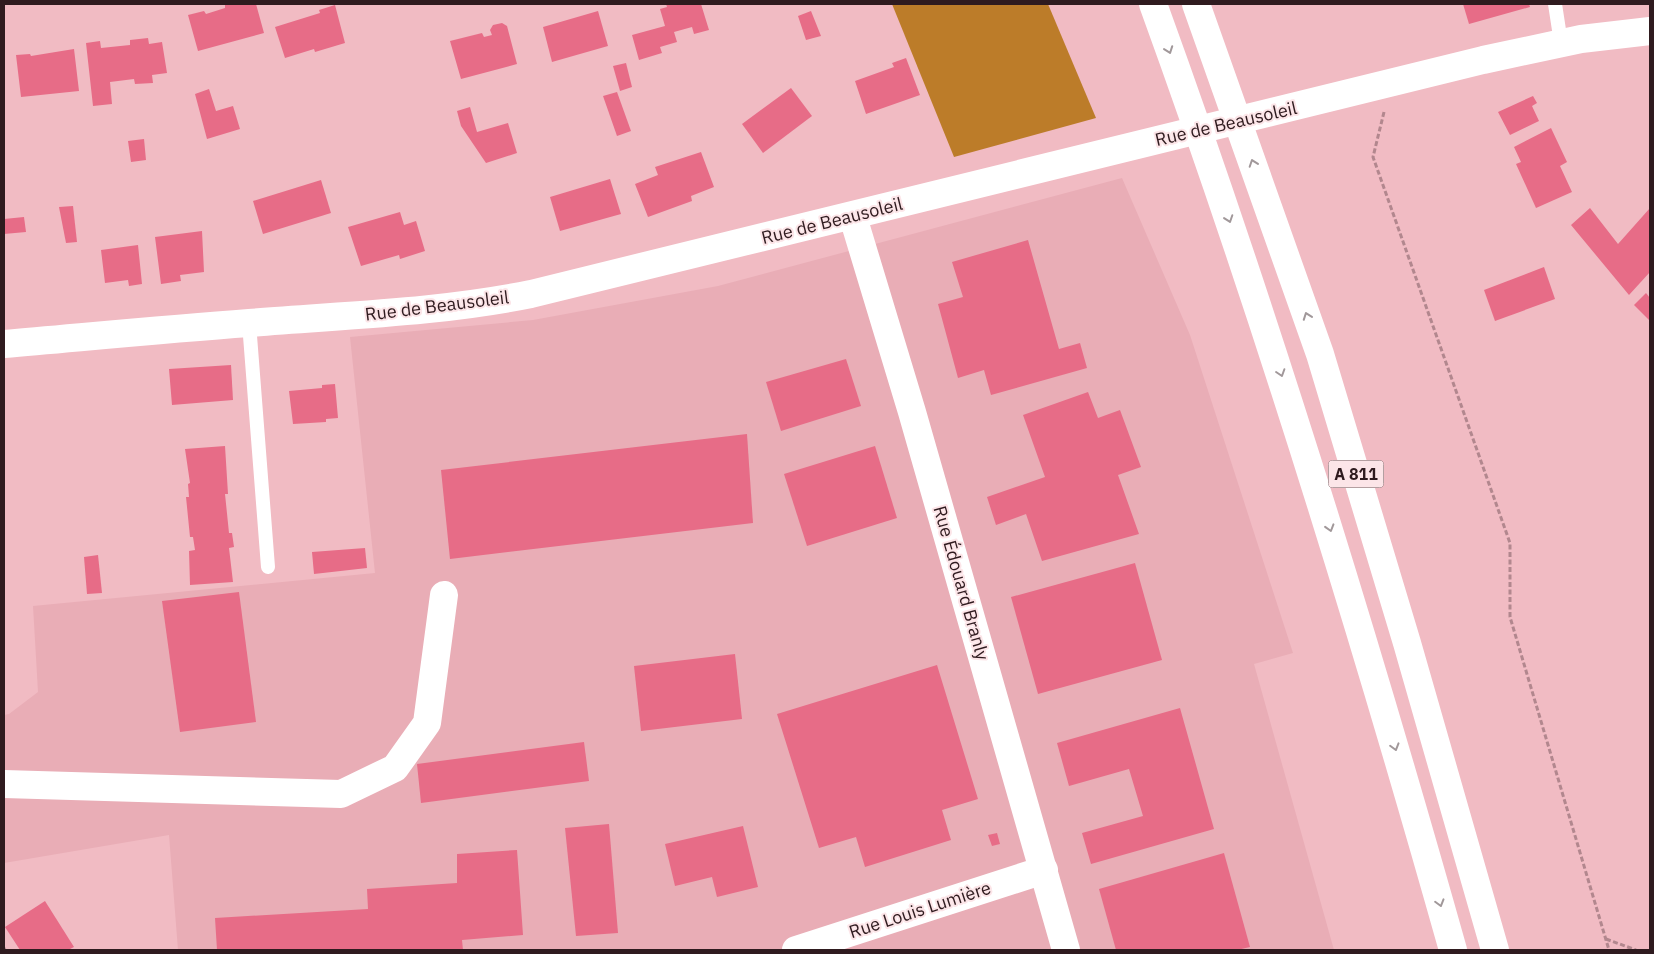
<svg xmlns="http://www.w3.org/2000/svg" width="1654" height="954" font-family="'IBM Plex Sans',sans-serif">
<rect width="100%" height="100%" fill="#f1bbc3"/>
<polygon fill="#e9adb6" points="1122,178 1190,335 1293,653 1254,664 1334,950 178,950 169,835 4,863 4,715 9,714 38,692 33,606 375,573 350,337 533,320 718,286"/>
<polygon fill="#bc7c29" points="892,4 1048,4 1096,118 954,157"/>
<g fill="#e76c87">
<polygon points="228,4 256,4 264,33 198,51 188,15 204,11 206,14 225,8 225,5"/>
<polygon points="666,4 701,4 709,30 694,34 692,27 674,32 677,42 660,47 662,53 639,60 632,35 665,26 660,9 667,7"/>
<polygon points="1463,4 1529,4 1530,7 1469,24"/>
<polygon points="335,5 345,43 315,52 314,49 285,58 275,27 320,13 319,10"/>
<polygon points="598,11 608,46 552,62 543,27"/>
<polygon points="811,11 821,36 806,40 798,16"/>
<polygon points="502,23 507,26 517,64 461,79 450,41 482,33 484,37 492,35 490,30 493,25"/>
<polygon points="148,38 149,44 162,42 167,73 152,75 153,83 135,84 134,79 110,82 112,104 93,106 86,43 100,41 101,48 130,45 130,40"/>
<polygon points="74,49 79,91 21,97 16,55 30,54 31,56"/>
<polygon points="906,58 920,95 866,114 855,81 894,67 892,63"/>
<polygon points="626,63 632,87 620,91 613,66"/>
<polygon points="791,88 812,116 763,153 742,124"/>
<polygon points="209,89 216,111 233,106 240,129 207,139 195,94"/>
<polygon points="617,92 631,131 617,136 603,96"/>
<polygon points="1533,96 1537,103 1532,106 1539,121 1510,135 1498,112"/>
<polygon points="470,107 477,132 508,123 517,153 486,163 461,126 457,111"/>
<polygon points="1551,128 1567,162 1560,166 1572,192 1536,208 1516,164 1521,162 1514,147"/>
<polygon points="144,139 146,160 131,162 128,141"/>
<polygon points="701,152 714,187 691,196 692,201 648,217 635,184 658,175 655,167"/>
<polygon points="610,179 621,214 560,231 550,197"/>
<polygon points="321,180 331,213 263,234 253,201"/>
<polygon points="73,206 77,242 66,243 59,207"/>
<polygon points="1590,208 1618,244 1650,208 1650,272 1629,295 1571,225"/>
<polygon points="400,212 404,225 416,221 425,251 400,259 399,255 361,266 348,227"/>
<polygon points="24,217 26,232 4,234 4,219"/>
<polygon points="202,231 204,272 180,275 181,281 161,284 155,237"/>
<polygon points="1028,240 1059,349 1080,343 1087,368 991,395 984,370 958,378 938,304 963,297 952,262"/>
<polygon points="138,245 142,284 129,286 128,280 105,283 101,250"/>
<polygon points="1544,267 1555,299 1495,321 1484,290"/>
<polygon points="1646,293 1650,298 1650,321 1634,305"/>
<polygon points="846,359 861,406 781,431 766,382"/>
<polygon points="231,365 233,400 172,405 169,369"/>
<polygon points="335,384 338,418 326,419 326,422 293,424 289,391 322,388 322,385"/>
<polygon points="1088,392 1098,418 1120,410 1141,467 1118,475 1139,534 1042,561 1026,514 996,525 987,497 1045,477 1023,415"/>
<polygon points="747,434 753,523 450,559 441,470"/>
<polygon points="225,446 228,494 225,494 229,533 232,533 234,547 229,548 233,582 190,585 189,551 195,550 193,537 190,537 186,497 189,497 188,484 190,483 185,449"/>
<polygon points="875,446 897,518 807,546 784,474"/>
<polygon points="365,548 367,568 314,574 312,552"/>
<polygon points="98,555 102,593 87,594 84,557"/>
<polygon points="1135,563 1162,660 1038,694 1011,597"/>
<polygon points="239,592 256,722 180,732 162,601"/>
<polygon points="735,654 742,719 641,731 634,666"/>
<polygon points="937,665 978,799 942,810 951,840 865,867 856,837 819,848 777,714"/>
<polygon points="1180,708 1214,829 1091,864 1082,833 1143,816 1129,769 1069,786 1057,743"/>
<polygon points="584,742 589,781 421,803 417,764"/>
<polygon points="609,824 618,933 576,936 565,828"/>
<polygon points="743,826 758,887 717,897 712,877 675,886 665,844"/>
<polygon points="997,833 1000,844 992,846 988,835"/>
<polygon points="517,850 523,935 462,940 463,950 217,950 215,918 368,909 367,889 457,883 457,854"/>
<polygon points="1224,853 1250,947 1237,950 1116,950 1099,889"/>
<polygon points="45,901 74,947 68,950 20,950 5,927"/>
</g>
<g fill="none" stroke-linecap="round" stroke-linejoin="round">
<g stroke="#b2878e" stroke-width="3" stroke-dasharray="5 2.5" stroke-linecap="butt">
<polyline points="1384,112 1373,157 1510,543 1510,617 1609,950"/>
<polyline points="1606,939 1636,950"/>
<polyline points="4,948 5,950"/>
</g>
<g stroke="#fff" stroke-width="14">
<polyline points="1555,4 1561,43"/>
<polyline points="249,323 268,567"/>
</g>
<g stroke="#fff" stroke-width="28">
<polyline points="853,217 912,412 1066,950"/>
<path d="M4,344C85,337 167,329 249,323C345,315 436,313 531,294L1483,60L1581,39L1650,31"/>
<polyline points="4,784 341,794 395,768 427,723 444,595"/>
<polyline points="796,950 1044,870"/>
</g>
<g stroke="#fff" stroke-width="28">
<path d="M1153,4C1266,315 1363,631 1453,950"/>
<polyline points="1196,4 1320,354 1407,643 1495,950"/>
</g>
</g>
<defs><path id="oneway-chevron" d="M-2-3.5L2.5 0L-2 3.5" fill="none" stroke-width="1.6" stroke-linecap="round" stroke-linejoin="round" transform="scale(1.25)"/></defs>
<g stroke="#a1989a">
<use href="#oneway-chevron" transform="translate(1169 50) rotate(70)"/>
<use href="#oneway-chevron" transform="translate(1253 163) rotate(-109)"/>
<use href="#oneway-chevron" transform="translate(1229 219) rotate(71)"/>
<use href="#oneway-chevron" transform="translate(1307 316) rotate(-110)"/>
<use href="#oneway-chevron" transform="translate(1281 373) rotate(72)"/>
<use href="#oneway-chevron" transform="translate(1330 528) rotate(73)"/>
<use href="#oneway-chevron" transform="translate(1395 747) rotate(74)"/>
<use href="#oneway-chevron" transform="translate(1440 903) rotate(74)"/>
</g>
<g text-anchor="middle" stroke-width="4" stroke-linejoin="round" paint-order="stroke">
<rect fill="#fce5e8" stroke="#6c585b" stroke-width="1" x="1328.5" y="460.5" width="55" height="27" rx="4"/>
<g font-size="16" font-weight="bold" fill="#2f1b1f">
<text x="1356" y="480">A 811</text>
</g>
<g font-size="18" fill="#2f1b1f" stroke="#fce5e8">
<text transform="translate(1226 124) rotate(-13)" y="6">Rue de Beausoleil</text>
<text transform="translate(832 221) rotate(-14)" y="6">Rue de Beausoleil</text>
<text transform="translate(437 306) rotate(-7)" y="6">Rue de Beausoleil</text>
<text transform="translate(961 583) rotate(74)" y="6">Rue Édouard Branly</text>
<text transform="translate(920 910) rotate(-18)" y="6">Rue Louis Lumière</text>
</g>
</g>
<rect width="1654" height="954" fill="none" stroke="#2f1b1f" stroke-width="10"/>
</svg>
